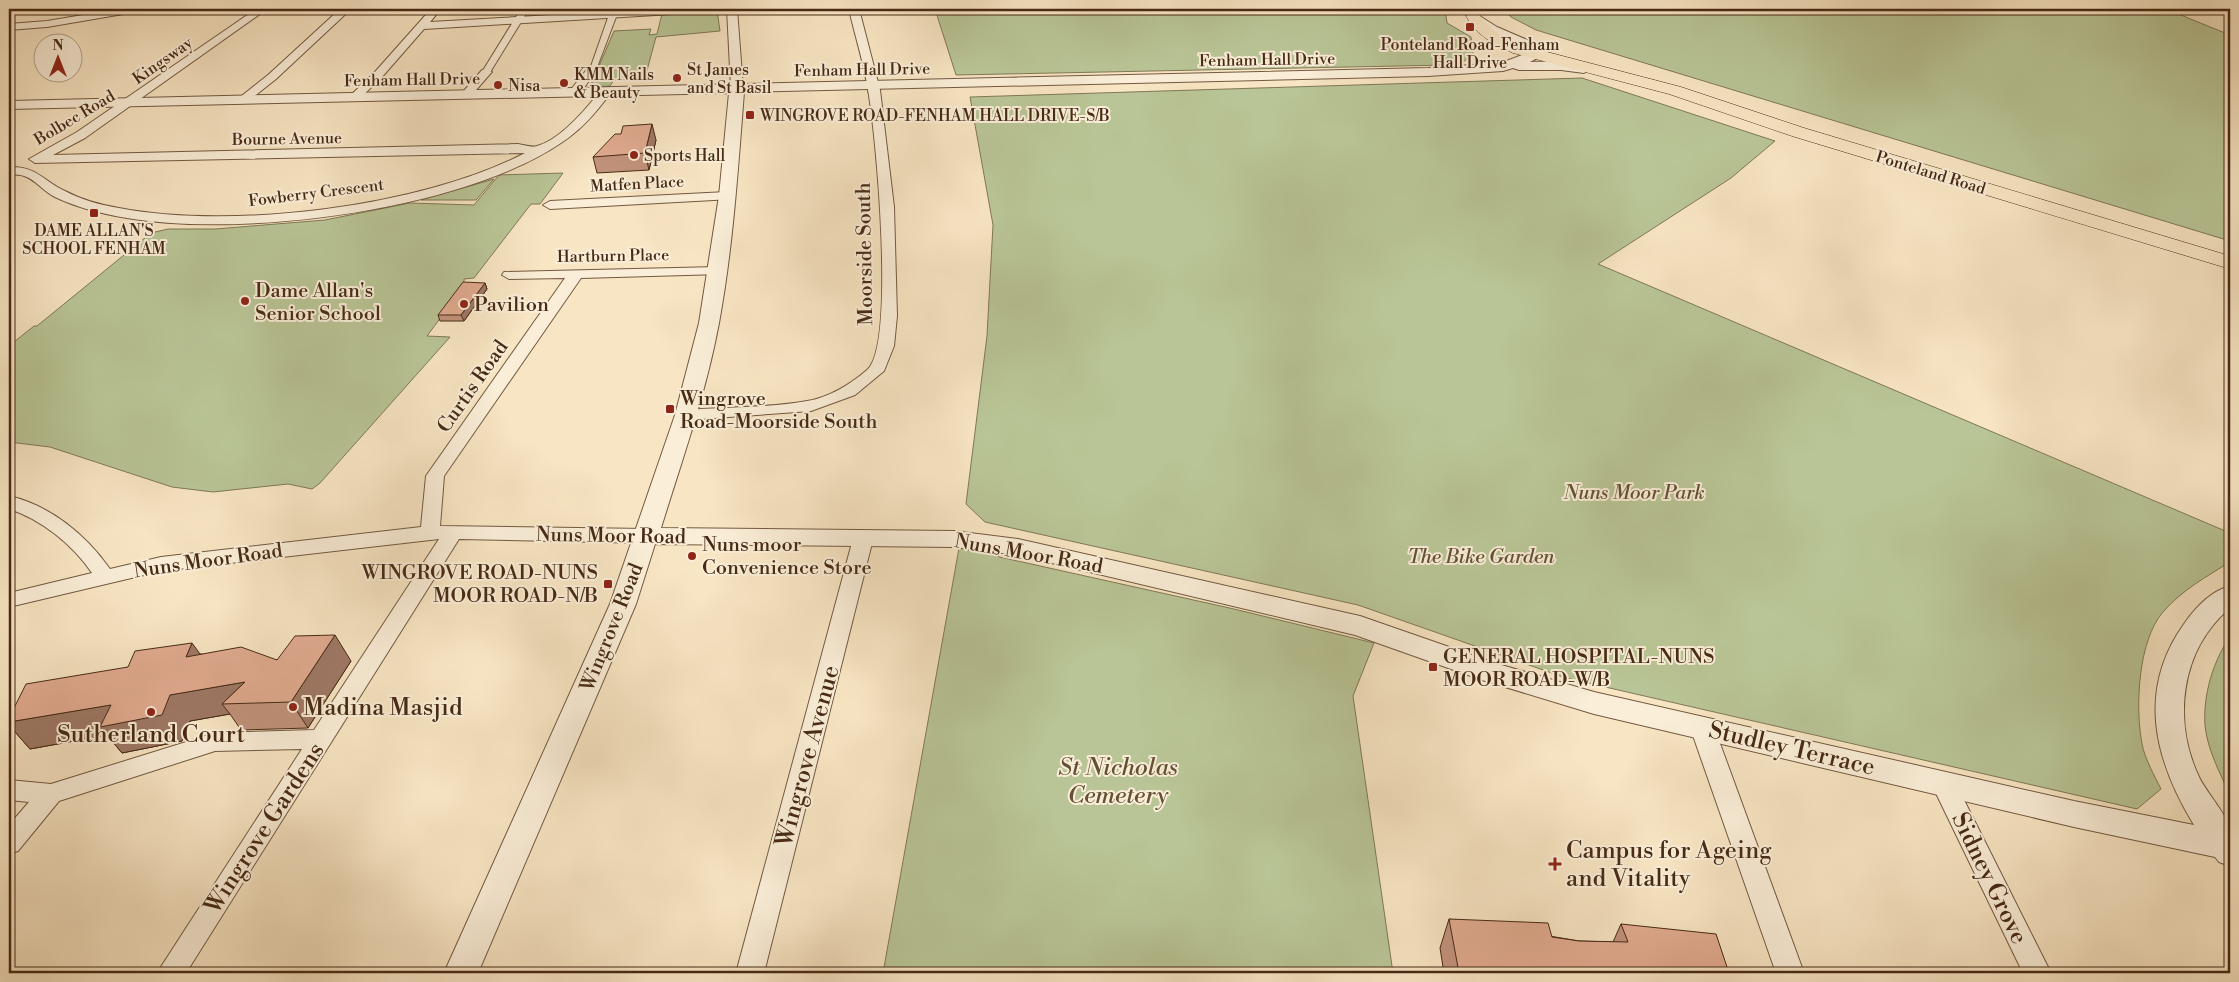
<svg xmlns="http://www.w3.org/2000/svg" width="2239" height="982" font-family="'Libre Bodoni',serif">
<rect width="100%" height="100%" fill="#f8e5c3"/>
<filter id="stains"><feTurbulence type="fractalNoise" baseFrequency=".004" numOctaves="4"/><feColorMatrix values="0 0 0 0 .2 0 0 0 0 .09 0 0 0 0 .02 0 0 0 .5 -.17"/></filter>
<radialGradient id="worn" r=".72"><stop offset=".6" stop-color="#630" stop-opacity="0"/><stop offset="1" stop-color="#630" stop-opacity=".3"/></radialGradient>
<g fill="#b9c596" stroke="#807856">
<polygon points="935,9 1445,9 1447,23 1471,37 1473,54 1463,62 1447,65 956,75"/>
<polygon points="1503,9 2166,9 2230,35 2230,241 1536,30 1511,17"/>
<polygon points="717,10 720,31 656,37 646,74 635,74 633,79 614,80 610,86 590,87 614,31 651,29 649,35 657,34 662,14"/>
<path d="M1582,78L1775,141L1731,178L1598,264L2230,533V562C2206,577 2182,590 2163,612C2138,641 2135,707 2142,744C2145,759 2154,775 2161,789L2137,809L1566,678L1358,605L985,522L966,504L987,336L993,225L970,97Z"/>
<polygon points="563,173 540,204 531,204 474,278 464,279 464,286 427,336 450,337 320,483 312,489 288,484 213,492 172,487 50,447 9,442 9,346 34,326 37,326 151,233 168,229 215,229 325,220 410,203 474,205 499,175"/>
<polygon points="494,179 476,200 421,200"/>
<polygon points="959,548 1234,609 1374,643 1353,696 1393,973 883,973"/>
<path d="M2230,637V795C2220,773 2207,749 2205,725C2203,695 2213,661 2230,637Z"/>
</g>
<g fill="none" stroke-linecap="round" stroke-linejoin="round">
<g stroke="#735940" stroke-width="2">
<g id="pedestrian">
<polygon points="521,9 529,9 489,74 483,74 482,72"/>
<polygon points="611,9 619,9 596,70 589,72"/>
</g>
</g>
<g stroke="#735940" stroke-width="2">
<g id="minor">
<polygon points="119,9 140,9 135,12 47,27 9,30 9,24 47,21"/>
<polygon points="161,9 174,9 169,12"/>
<path d="M256,9H267L85,138L53,155L518,144C524,145 532,148 537,146C560,140 587,108 601,90H609L611,92C597,112 581,130 561,143C462,210 244,238 127,218C103,214 78,208 55,197C44,192 35,179 24,176C19,174 13,175 9,174V168L11,167C38,167 43,181 65,191C82,200 100,205 119,208C234,230 421,207 525,153L35,163L29,159L77,132Z"/>
<polygon points="340,9 351,9 276,79 247,102 239,102 239,98 268,75"/>
<polygon points="431,9 441,9 430,22 659,9 710,9 705,12 424,29 382,77 359,99 351,99 351,95 374,73"/>
<polygon points="727,9 737,9 743,88 737,91 731,88"/>
<path d="M849,9H859L880,90L894,207L897,316L894,346L884,371L855,395L811,411L686,420L680,419L677,415L680,411L686,410C726,407 768,408 807,401C828,398 851,384 867,370C896,345 876,133 868,90C864,63 855,36 849,9Z"/>
<polygon points="592,67 598,70 596,72 579,94 571,94 569,92 588,68"/>
<polygon points="486,69 492,72 490,74 470,97 462,97 462,93 482,70"/>
<polygon points="727,192 734,196 732,199 550,209 543,205 550,201"/>
<path d="M717,267L722,268L724,271L722,274L581,278L444,476L440,526L647,529L654,531L657,536L654,541L647,543L459,539L186,973H157L302,749L215,751L59,801L18,851L9,854V825L29,802L9,800V780L51,784L215,733L314,730L439,539L161,571L9,607V593L92,573C73,545 41,519 9,509V496C50,505 86,535 110,569L161,557L421,527L426,476L565,278L509,279L502,275L504,272Z"/>
<polygon points="863,532 870,534 873,539 764,973 736,973 853,539 856,534"/>
<polygon points="1702,718 1710,721 1714,727 1804,973 1776,973 1690,727 1694,721"/>
<polygon points="1943,773 1952,776 2051,973 2023,973 1931,783 1934,776"/>
</g>
</g>
<g stroke="#735940" stroke-width="2">
<path id="tertiary" d="M1478,15L1497,27L1539,45L1545,54L1530,62C1543,62 1583,59 1591,69L1584,73L1561,70H1519L1513,68L1503,71L1428,76L744,92C738,169 733,247 719,323C706,393 682,460 661,528L954,531L1018,539L1360,616L1498,664L1594,692L2074,801L2194,825C2155,761 2136,691 2184,624C2195,608 2211,591 2230,586V608C2180,650 2172,722 2200,779C2206,791 2228,817 2230,828C2233,839 2230,854 2230,866L2219,862L2215,857L2074,827L1594,714L1482,680L1355,635L1018,555L954,547L655,544L636,604L478,973H444L610,604L675,415L699,323L719,196L729,93L9,109V101L1428,68L1501,63L1530,52L1487,33L1472,19Z"/>
</g>
<g stroke="#472a15" stroke-width="1">
<path id="primary" d="M1473,12L1478,13C1491,32 1503,37 1524,46L1681,87L1804,128L2230,256V269L1792,136L1669,94L1513,53C1492,43 1477,36 1466,16Z"/>
</g>
<use href="#pedestrian" fill="#faeed8" fill-rule="evenodd"/>
<use href="#minor" fill="#faeed8" fill-rule="evenodd"/>
<use href="#tertiary" fill="#faeed8" fill-rule="evenodd"/>
<use href="#primary" fill="#f8e5c3" fill-rule="evenodd"/>
</g>
<g fill="#c2937c" stroke="#472a15">
<polygon points="656,140 649,170 597,173 593,157"/>
<polygon points="485,283 487,289 464,321 440,321 438,315"/>
<polygon points="200,654 277,660 351,661 308,728 241,730 230,714 190,721 182,741 122,753 107,735 30,749 9,725 9,718 128,667"/>
<polygon points="1449,919 1579,941 1613,942 1621,924 1729,973 1444,973 1440,948"/>
</g>
<g fill="#9e7865" stroke="#472a15">
<polygon points="652,124 656,140 649,170 645,153"/>
<polygon points="485,283 487,289 464,321 461,315"/>
<polygon points="335,635 351,661 308,728 291,702"/>
<polygon points="192,643 211,669 186,657"/>
<polygon points="245,682 222,704 230,714 190,721 182,741 122,753 107,735 30,749 9,725 9,722"/>
</g>
<g fill="#e1ab90" stroke="#472a15">
<polygon points="652,124 645,153 593,157 615,134 621,134 623,126"/>
<polygon points="463,282 485,283 461,315 438,315"/>
<polygon points="335,635 291,702 222,704 245,682 170,695 162,715 100,727 111,705 9,722 9,718 26,684 128,667 135,651 192,643 186,657 241,647 277,660 295,636"/>
<polygon points="1449,919 1548,923 1552,937 1579,941 1628,942 1621,924 1716,934 1729,973 1459,973"/>
</g>
<g fill="#8f2418" stroke="#faeed8" stroke-width="2">
<rect x="1465" y="22" width="10" height="10" rx="2.5"/>
<circle cx="677" cy="78" r="5"/>
<circle cx="564" cy="83" r="5"/>
<circle cx="498" cy="85" r="5"/>
<rect x="745" y="110" width="10" height="10" rx="2.5"/>
<circle cx="634" cy="155" r="5"/>
<rect x="89" y="208" width="10" height="10" rx="2.5"/>
<circle cx="245" cy="301" r="5"/>
<circle cx="464" cy="304" r="5"/>
<rect x="665" y="404" width="10" height="10" rx="2.5"/>
<circle cx="692" cy="556" r="5"/>
<rect x="603" y="579" width="10" height="10" rx="2.5"/>
<rect x="1428" y="662" width="10" height="10" rx="2.5"/>
<circle cx="293" cy="707" r="5"/>
<circle cx="151" cy="712" r="5"/>
<path d="M1552.5 856.5h5v5h5v5h-5v5h-5v-5h-5v-5h5z"/>
</g>
<g text-anchor="middle" stroke-width="4" stroke-linejoin="round" paint-order="stroke">
<g font-size="16" fill="#472a15" stroke="#faeed8" text-anchor="start">
<text x="1470" y="50" text-anchor="middle">Ponteland Road-Fenham<tspan x="1470" dy="18">Hall Drive</tspan></text>
<text x="687" y="75">St James<tspan x="687" dy="18">and St Basil</tspan></text>
<text x="574" y="80">KMM Nails<tspan x="574" dy="18">&amp; Beauty</tspan></text>
<text x="508" y="91">Nisa</text>
<text x="760" y="121">WINGROVE ROAD-FENHAM HALL DRIVE-S/B</text>
<text x="644" y="161">Sports Hall</text>
<text x="94" y="236" text-anchor="middle">DAME ALLAN'S<tspan x="94" dy="18">SCHOOL FENHAM</tspan></text>
</g>
<g font-size="16" fill="#472a15" stroke="#faeed8">
<text transform="translate(1267 59) rotate(-1)" y="6">Fenham Hall Drive</text>
<text transform="translate(162 60) rotate(-35)" y="6">Kingsway</text>
<text transform="translate(862 69) rotate(-1)" y="6">Fenham Hall Drive</text>
<text transform="translate(412 79) rotate(-1)" y="6">Fenham Hall Drive</text>
<text transform="translate(74 117) rotate(-31)" y="6">Bolbec Road</text>
<text transform="translate(287 138) rotate(-1)" y="6">Bourne Avenue</text>
<text transform="translate(1931 172) rotate(17)" y="6">Ponteland Road</text>
<text transform="translate(637 183) rotate(-3)" y="6">Matfen Place</text>
<text transform="translate(316 192) rotate(-7)" y="6">Fowberry Crescent</text>
<text transform="translate(613 255) rotate(-1)" y="6">Hartburn Place</text>
</g>
<g font-size="20" fill="#472a15" stroke="#faeed8">
<text transform="translate(864 254) rotate(-91)" y="7">Moorside South</text>
<text transform="translate(472 386) rotate(-55)" y="7">Curtis Road</text>
<text transform="translate(611 535) rotate(1)" y="7">Nuns Moor Road</text>
<text transform="translate(1029 553) rotate(10)" y="7">Nuns Moor Road</text>
<text transform="translate(208 560) rotate(-8)" y="7">Nuns Moor Road</text>
<text transform="translate(611 627) rotate(-68)" y="7">Wingrove Road</text>
</g>
<g font-size="20" fill="#472a15" stroke="#faeed8" text-anchor="start">
<text x="255" y="297">Dame Allan's<tspan x="255" dy="23">Senior School</tspan></text>
<text x="474" y="311">Pavilion</text>
<text x="680" y="405">Wingrove<tspan x="680" dy="23">Road-Moorside South</tspan></text>
<text x="702" y="551">Nuns moor<tspan x="702" dy="23">Convenience Store</tspan></text>
<text x="598" y="579" text-anchor="end">WINGROVE ROAD-NUNS<tspan x="598" dy="23">MOOR ROAD-N/B</tspan></text>
<text x="1443" y="663">GENERAL HOSPITAL-NUNS<tspan x="1443" dy="23">MOOR ROAD-W/B</tspan></text>
</g>
<g font-size="20" font-style="italic" fill="#645135" stroke="#faeed8">
<text x="1634" y="499">Nuns Moor Park</text>
<text x="1481" y="563">The Bike Garden</text>
</g>
<g font-size="24" fill="#472a15" stroke="#faeed8" text-anchor="start">
<text x="303" y="715">Madina Masjid</text>
<text x="151" y="742" text-anchor="middle">Sutherland Court</text>
<text x="1566" y="858">Campus for Ageing<tspan x="1566" dy="28">and Vitality</tspan></text>
</g>
<g font-size="24" fill="#472a15" stroke="#faeed8">
<text transform="translate(1792 748) rotate(13)" y="8">Studley Terrace</text>
<text transform="translate(807 756) rotate(-75)" y="8">Wingrove Avenue</text>
<text transform="translate(264 828) rotate(-57)" y="8">Wingrove Gardens</text>
<text transform="translate(1990 878) rotate(64)" y="8">Sidney Grove</text>
</g>
<g font-size="24" font-style="italic" fill="#645135" stroke="#faeed8">
<text x="1118" y="775">St Nicholas<tspan x="1118" dy="28">Cemetery</tspan></text>
</g>
</g>
<rect width="2239" height="982" fill="none" stroke="#f8e5c3" stroke-width="30"/>
<rect x="10" y="10" width="2219" height="962" fill="none" stroke="#472a15" stroke-width="2.5"/>
<rect x="15" y="15" width="2209" height="952" fill="none" stroke="#472a15"/>
<g transform="translate(58 58)"><circle r="24" fill="#faeed8" stroke="#b2a08a"/>
<path d="M0-4L9 19L0 12L-9 19Z" fill="#8f2418"/>
<text y="-8" font-size="14" font-weight="bold" text-anchor="middle" fill="#472a15">N</text>
</g>
<rect width="100%" height="100%" filter="url(#stains)"/>
<rect width="100%" height="100%" fill="url(#worn)"/>
</svg>
